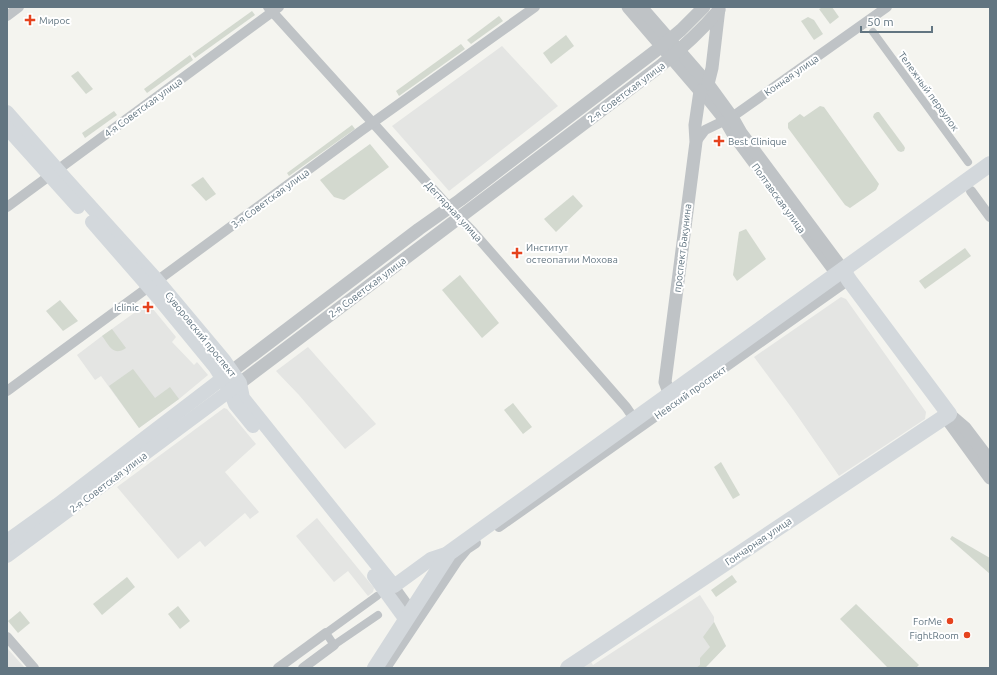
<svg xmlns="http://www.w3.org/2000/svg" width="997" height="675" font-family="Ubuntu,sans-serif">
<rect width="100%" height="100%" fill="#f4f4ef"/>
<g fill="#e4e5e3">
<polygon points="502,46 558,106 449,191 392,126"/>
<polygon points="841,297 846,299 926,412 925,419 839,476 794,411 754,357"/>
<polygon points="148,303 176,337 172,342 194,365 197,362 208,375 179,399 139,428 101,376 95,380 77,355 102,336"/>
<polygon points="308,347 376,424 345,449 299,395 276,371"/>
<polygon points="224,408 227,409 256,444 225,472 259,512 250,519 245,513 205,547 200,541 178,559 117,487"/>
<polygon points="317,518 374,588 373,592 368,596 348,571 334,582 296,536"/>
<polygon points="700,595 714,617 714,622 726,646 705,668 579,668 590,660 593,665"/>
<polygon points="7,648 25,668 7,668"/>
</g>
<g fill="#d3d9cf">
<polygon points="823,7 832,7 839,17 830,24 819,9"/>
<polygon points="252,11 255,15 195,58 192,54"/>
<polygon points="499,16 503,21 471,44 467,40"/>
<polygon points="808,17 814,20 823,34 814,40 801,21"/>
<polygon points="566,35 574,46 551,64 543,53"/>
<polygon points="461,44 465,49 399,96 396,91"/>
<polygon points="190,55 193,60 147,93 144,89"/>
<polygon points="78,71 93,89 86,94 71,76"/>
<polygon points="820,106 824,107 879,184 876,190 850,208 845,205 788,128 788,123 800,114 804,117"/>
<polygon points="114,111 117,115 85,138 82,133"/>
<polygon points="877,112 879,112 904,146 905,148 904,151 901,152 898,151 873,117 874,114"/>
<polygon points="352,125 355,129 289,176 287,173"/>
<polygon points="370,144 389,167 344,200 334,197 320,180"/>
<polygon points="203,177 216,194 206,201 191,185"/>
<polygon points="573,195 583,206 556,232 544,219"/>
<polygon points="746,229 766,259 737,281 733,275 739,232"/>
<polygon points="965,248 971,256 925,289 919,281"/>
<polygon points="460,275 499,323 482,338 442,290"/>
<polygon points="60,300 78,321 63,331 46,311"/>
<path d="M112,329L126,348C113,357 109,345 102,336Z"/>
<polygon points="133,369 155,398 170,387 179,399 139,428 109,386"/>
<polygon points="513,403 532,427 523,434 504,410"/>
<polygon points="721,462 740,495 733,499 714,467"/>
<polygon points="952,536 990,558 990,574 950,539"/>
<polygon points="732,575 737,582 716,597 711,590"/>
<polygon points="127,577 135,587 102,615 93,604"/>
<polygon points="856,604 919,665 916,668 888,668 840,619"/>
<polygon points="178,606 190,621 180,629 168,614"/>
<polygon points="20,611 30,623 18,633 8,621"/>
<polygon points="714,622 726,646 705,668 696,668 700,665 700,658 710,647 703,637"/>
</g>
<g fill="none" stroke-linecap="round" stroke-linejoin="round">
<g stroke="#bfc3c6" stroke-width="8">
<polyline points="873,32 968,162"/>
<polyline points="377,596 326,633 334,645 378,615"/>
</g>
<g stroke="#bfc3c6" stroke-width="10">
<polyline points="268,7 449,207 473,232 626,407 635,420"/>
<polyline points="7,16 19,7"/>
<polyline points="700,91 724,121 732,135 836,275 841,277"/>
<polyline points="696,142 705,130 732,117 887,7"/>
<polyline points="971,191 990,217"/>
<polyline points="7,207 279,7"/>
<polyline points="7,391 361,131 535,7"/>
<polyline points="499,527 849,280"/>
<polyline points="394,586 412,611 412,616"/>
<polyline points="7,637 34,668"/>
<polyline points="278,668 326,633"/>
<polyline points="303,668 334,645"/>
<polyline points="386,668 458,560 467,549 476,543"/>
</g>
<g stroke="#bfc3c6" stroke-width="13">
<polyline points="628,7 700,91"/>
<polyline points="641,7 708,84 732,117 741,133 843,270"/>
<polyline points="708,84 712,68 719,8"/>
<polyline points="224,377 419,229 460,200 662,46 681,30 704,7"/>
<path d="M240,383L659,67C680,50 701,31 719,10"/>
<polyline points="670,395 665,382 696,142 695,125 700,91"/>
<polyline points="945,416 990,478"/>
<polyline points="951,416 965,428 990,461"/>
</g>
<g stroke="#d3d8dc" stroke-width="14">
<polyline points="7,112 65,178 157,280 224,360 240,383 243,398 394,586 431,559 449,553"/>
<polyline points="7,128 78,207"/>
<polyline points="92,222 160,300 215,367 230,391 235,404 253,426"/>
<polyline points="7,541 57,505 223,378"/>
<polyline points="7,556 236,386"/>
<polyline points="374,576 406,620"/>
</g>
<g stroke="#d3d8dc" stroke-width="16">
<polyline points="375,668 449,553 990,164"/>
<polyline points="568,668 949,414 849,280 843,270"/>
</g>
</g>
<g fill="#e5431e" stroke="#fff" stroke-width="1.5">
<path d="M28 14h4v4h4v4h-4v4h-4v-4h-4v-4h4z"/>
<path d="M717 135h4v4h4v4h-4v4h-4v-4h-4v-4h4z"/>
<path d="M515 247h4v4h4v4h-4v4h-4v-4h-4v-4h4z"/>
<path d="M146 301h4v4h4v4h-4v4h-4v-4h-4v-4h4z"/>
<circle cx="950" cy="621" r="4"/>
<circle cx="967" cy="635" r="4"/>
</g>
<g text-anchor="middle" stroke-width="4" stroke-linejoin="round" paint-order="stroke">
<g font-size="10" fill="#627581" stroke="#fff" text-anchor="start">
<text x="39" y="24">Мирос</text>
<text x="728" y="145">Best Clinique</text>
<text x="526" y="251">Институт<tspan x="526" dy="12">остеопатии Мохова</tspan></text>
<text x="139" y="311" text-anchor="end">Iclinic</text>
<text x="942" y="625" text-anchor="end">ForMe</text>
<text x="959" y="639" text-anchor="end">FightRoom</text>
</g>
<g font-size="10" fill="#627581" stroke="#fff">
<text transform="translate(791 75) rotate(-35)" y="4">Конная улица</text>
<text transform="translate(929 91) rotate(54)" y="4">Тележный переулок</text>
<text transform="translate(626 92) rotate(-37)" y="4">2-я Советская улица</text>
<text transform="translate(143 107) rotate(-36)" y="4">4-я Советская улица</text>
<text transform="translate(270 198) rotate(-36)" y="4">3-я Советская улица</text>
<text transform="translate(779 198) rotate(54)" y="4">Полтавская улица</text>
<text transform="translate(454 211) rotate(47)" y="4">Дегтярная улица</text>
<text transform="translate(682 248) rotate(-83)" y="4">проспект Бакунина</text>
<text transform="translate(367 287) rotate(-37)" y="4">2-я Советская улица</text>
<text transform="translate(201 334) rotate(51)" y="4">Суворовский проспект</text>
<text transform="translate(690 392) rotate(-35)" y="4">Невский проспект</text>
<text transform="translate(108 482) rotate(-37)" y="4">2-я Советская улица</text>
<text transform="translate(758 541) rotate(-34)" y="4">Гончарная улица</text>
</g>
</g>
<rect width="997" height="675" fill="none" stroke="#627581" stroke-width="16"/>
<path d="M861 26v6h71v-6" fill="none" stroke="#627581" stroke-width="2"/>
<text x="867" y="26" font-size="12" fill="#627581" stroke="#ffffff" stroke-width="3" paint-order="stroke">50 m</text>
</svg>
